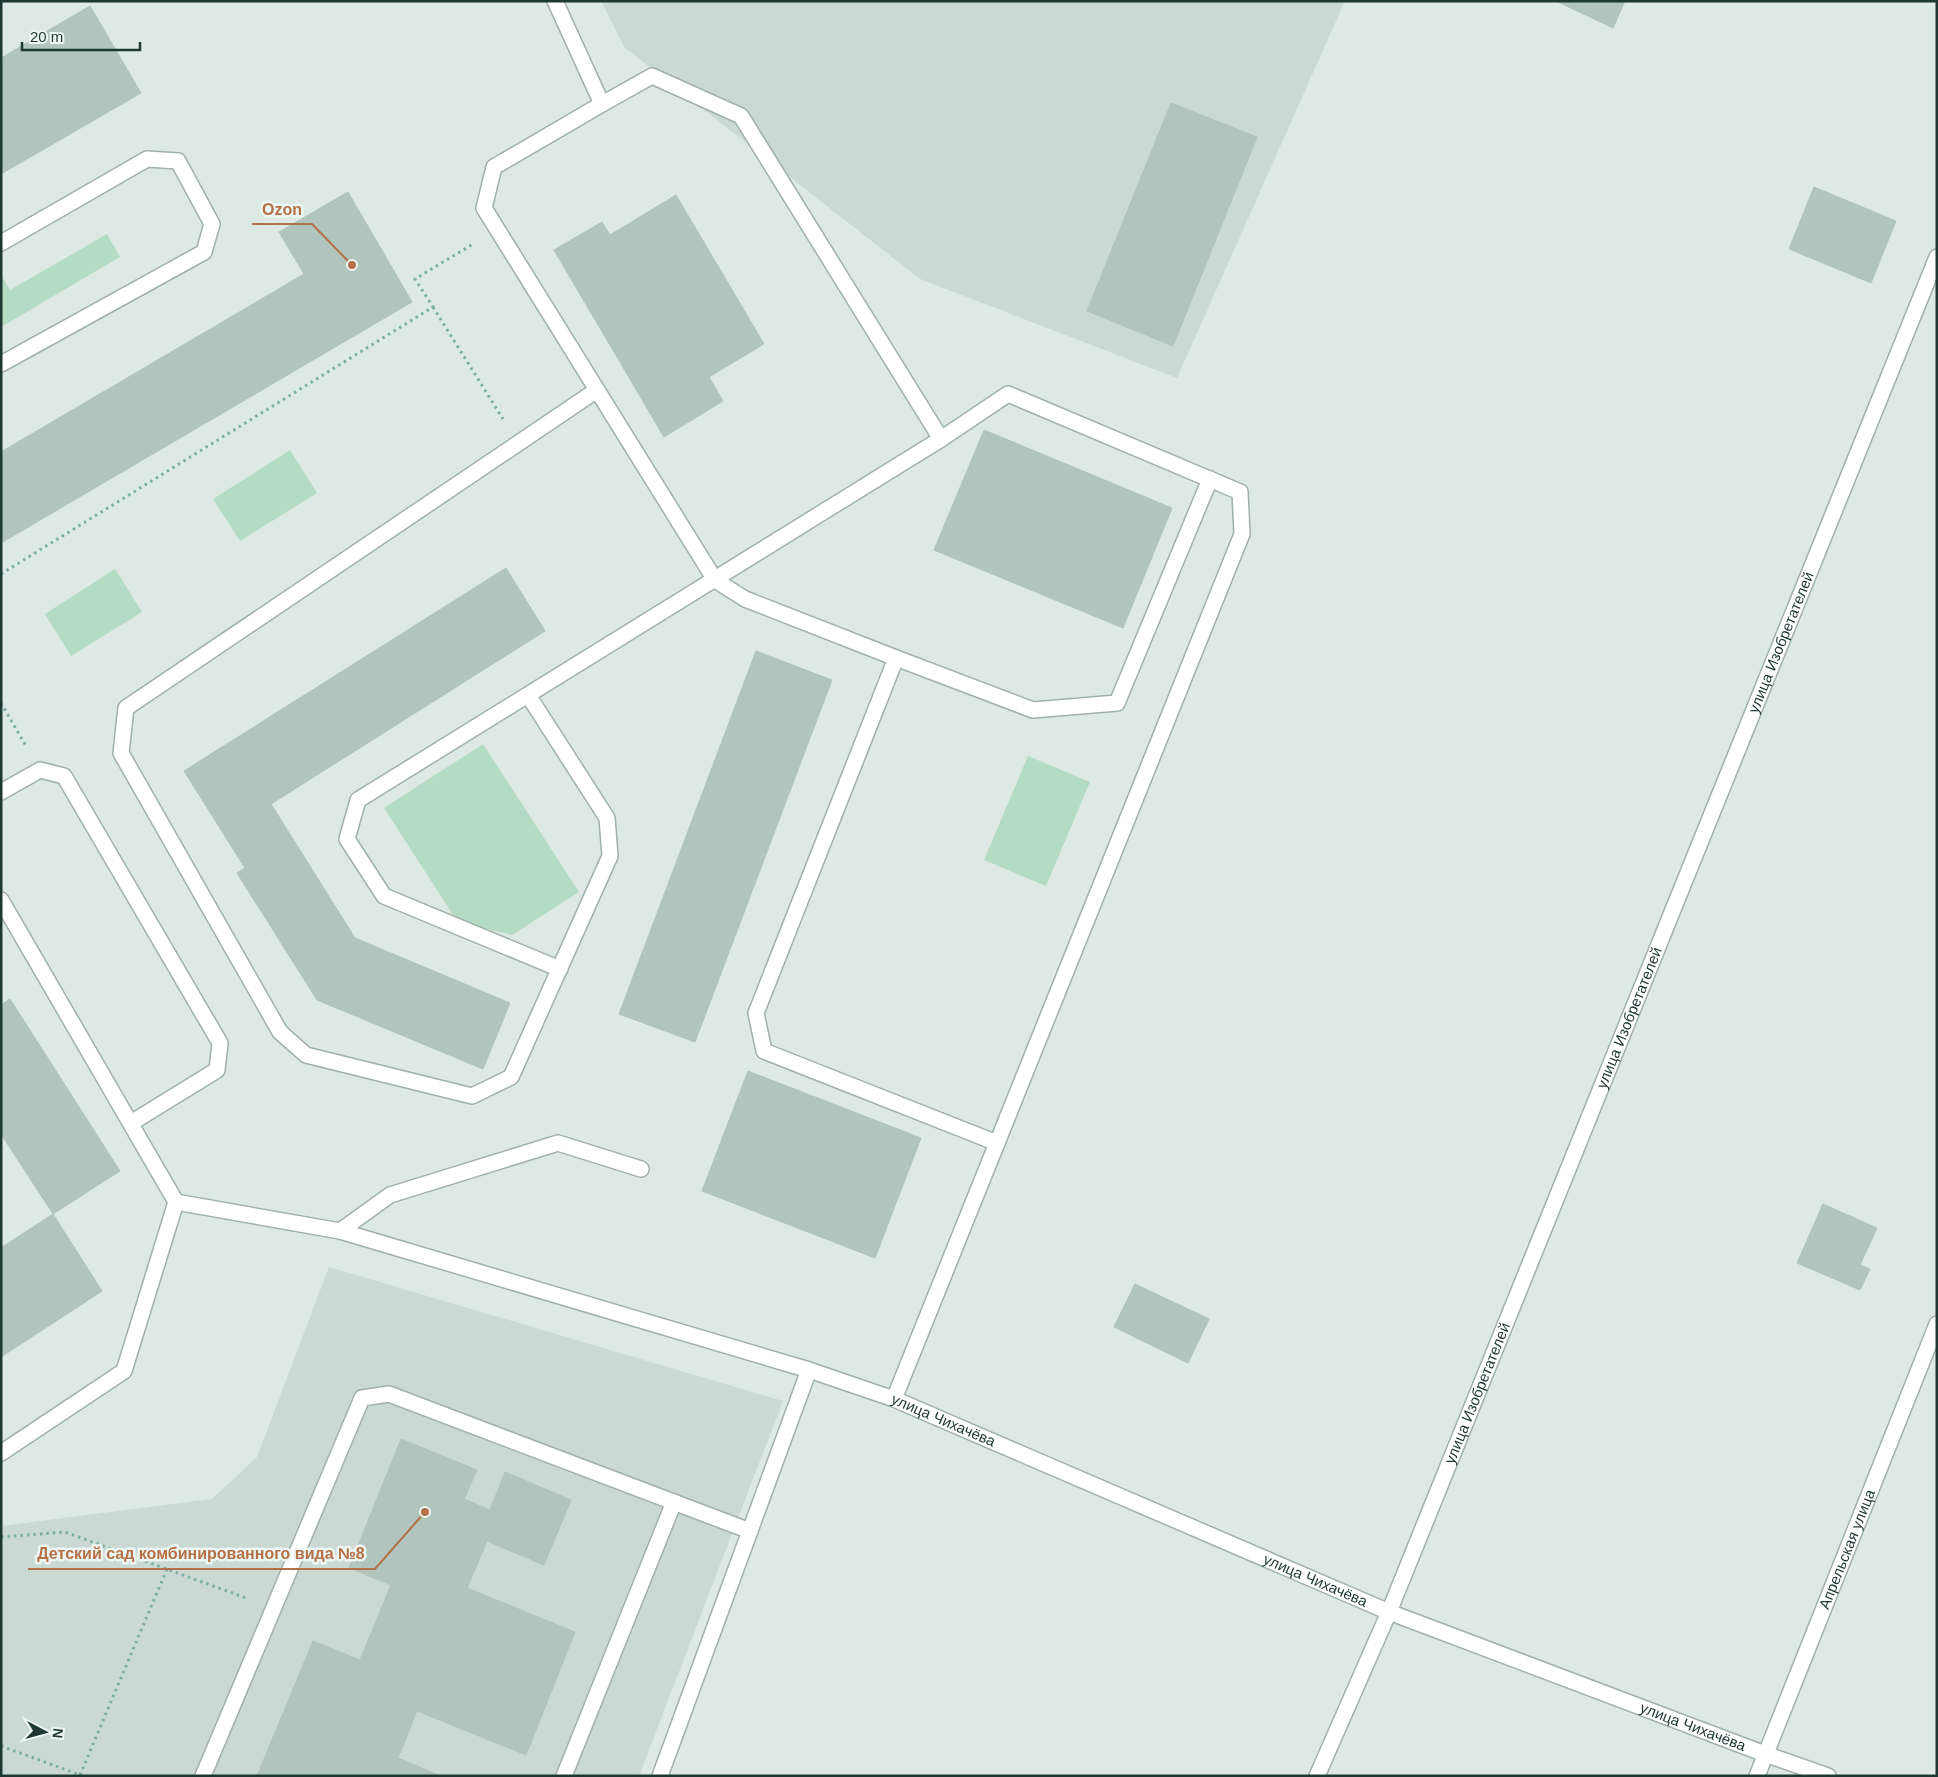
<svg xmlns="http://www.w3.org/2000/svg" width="1938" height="1777" font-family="Arial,sans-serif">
<rect width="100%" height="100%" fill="#dde9e5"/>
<g fill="#cbd9d4">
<polygon points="601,1 1345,1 1177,378 920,279 624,47"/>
<polygon points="329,1267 783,1401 639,1776 1,1776 1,1526 212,1499 257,1457"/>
</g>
<g fill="#b4dbc3">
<polygon points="107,234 120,257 1,327 1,275 10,290"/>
<polygon points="290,450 317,493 240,541 213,499"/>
<polygon points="115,569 142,612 71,656 45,614"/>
<polygon points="483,744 579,892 512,935 457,921 384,808"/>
<polygon points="1028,756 1090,782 1046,886 984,860"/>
</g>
<g fill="#b2c4be" stroke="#afc3bd">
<polygon points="1556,1 1625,1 1613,28"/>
<polygon points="90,6 141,93 1,174 1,58"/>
<polygon points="1171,103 1257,137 1173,346 1087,311"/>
<polygon points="1814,187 1896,221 1871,283 1789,249"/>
<polygon points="348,192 412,302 1,543 1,452 304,274 279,232"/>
<polygon points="676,195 764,344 709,377 723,401 664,437 554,250 602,222 610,235"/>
<polygon points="984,430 1172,508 1123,628 934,550"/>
<polygon points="506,568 545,631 271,804 355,938 510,1003 483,1069 317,1000 237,873 245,868 184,771"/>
<polygon points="756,651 832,680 695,1042 619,1014"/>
<polygon points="10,999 120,1171 53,1214 1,1134 1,1005"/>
<polygon points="748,1071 921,1138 875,1258 702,1191"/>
<polygon points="1823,1204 1877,1228 1860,1265 1870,1269 1860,1290 1797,1263"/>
<polygon points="53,1214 102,1291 1,1357 1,1248"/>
<polygon points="1135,1284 1209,1319 1188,1363 1114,1327"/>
<polygon points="401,1439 477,1470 464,1499 490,1510 505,1472 571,1500 544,1565 487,1541 467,1588 575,1632 526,1755 417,1711 398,1758 441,1776 257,1776 313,1641 360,1660 391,1585 349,1568"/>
</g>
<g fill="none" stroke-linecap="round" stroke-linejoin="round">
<g stroke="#a0b0ac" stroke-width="18">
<g id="lane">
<polyline points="555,1 602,104 494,167 484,208 715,580 745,599 896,658 756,1013 764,1051 997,1143"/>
<polyline points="1,243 147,159 178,161 212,224 204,252 1,364"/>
<polyline points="896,658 1033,710 1117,703 1210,479"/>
<polyline points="528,695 607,818 610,856 511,1077 472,1096 306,1055 280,1032 121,753 126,708 597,390"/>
<polyline points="1,792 40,770 64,776 220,1043 217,1070 131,1123"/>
<polyline points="1,900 176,1202"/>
<polyline points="560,969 384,896 347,839 358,800 941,439 741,116 652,76 602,104"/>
<polyline points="340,1231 390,1195 558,1143 641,1169"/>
<polyline points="894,1399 1242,534 1240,492 1008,394 941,439"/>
<polyline points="203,1776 362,1398 389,1394 750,1531"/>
<polyline points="564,1776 674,1502"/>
<polyline points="660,1776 809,1370"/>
</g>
</g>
<g stroke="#a0b0ac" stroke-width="18">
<g id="street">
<path id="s1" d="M1,1453L124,1371L176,1202L340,1231L809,1370L894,1399L1389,1612L1765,1754L1828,1776"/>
<path id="s2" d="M1317,1776L1389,1612L1937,257"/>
<path id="s3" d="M1757,1776L1937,1324"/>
</g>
</g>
<g stroke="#7caea3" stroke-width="3" stroke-dasharray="2.5 4" stroke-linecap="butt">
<polyline points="433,307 503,419"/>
<polyline points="1,574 433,307 415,279 473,244"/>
<polyline points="1,703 26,746"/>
<polyline points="1,1537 65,1532 246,1598"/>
<polyline points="1,1746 83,1776"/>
<polyline points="80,1775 167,1569"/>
</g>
<use href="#lane" stroke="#fff" stroke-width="15"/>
<use href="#street" stroke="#fff" stroke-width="15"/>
</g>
<g text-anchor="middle" stroke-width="5" stroke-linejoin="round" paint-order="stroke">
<g font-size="15" fill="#1e3834" stroke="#edf6f2">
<text dy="5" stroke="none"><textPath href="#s2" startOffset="1225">улица Изобретателей</textPath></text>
<text dy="5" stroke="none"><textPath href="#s2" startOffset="820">улица Изобретателей</textPath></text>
<text dy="5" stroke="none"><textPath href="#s2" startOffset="415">улица Изобретателей</textPath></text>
<text dy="5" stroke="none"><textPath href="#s1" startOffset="1124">улица Чихачёва</textPath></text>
<text dy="5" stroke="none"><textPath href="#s3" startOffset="244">Апрельская улица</textPath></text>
<text dy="5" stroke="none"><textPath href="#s1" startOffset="1529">улица Чихачёва</textPath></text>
<text dy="5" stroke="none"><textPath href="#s1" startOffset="1934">улица Чихачёва</textPath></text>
</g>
</g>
<path fill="none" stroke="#b47147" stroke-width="2" d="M352 265L312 224H252M425 1512L375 1569H28"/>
<g fill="#b47147" stroke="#edf6f2" stroke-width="2">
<circle cx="352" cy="265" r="5"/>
<circle cx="425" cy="1512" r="5"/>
</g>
<g font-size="16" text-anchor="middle" font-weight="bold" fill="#b47147" stroke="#edf6f2" stroke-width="5" stroke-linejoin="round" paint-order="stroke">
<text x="282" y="215">Ozon</text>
<text x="201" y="1559">Детский сад комбинированного вида №8</text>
</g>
<rect width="1938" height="1777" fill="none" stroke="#1e3834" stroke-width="5"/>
<g transform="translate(45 1732) rotate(96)" stroke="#edf6f2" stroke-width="4" paint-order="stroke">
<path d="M0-4L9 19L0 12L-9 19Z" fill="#1e3834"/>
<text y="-8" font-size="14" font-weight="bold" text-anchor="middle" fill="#1e3834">N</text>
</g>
<path d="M22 42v8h118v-8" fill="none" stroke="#1e3834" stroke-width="2.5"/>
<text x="30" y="42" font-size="15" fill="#1e3834" stroke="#edf6f2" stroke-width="4" paint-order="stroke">20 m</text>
</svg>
